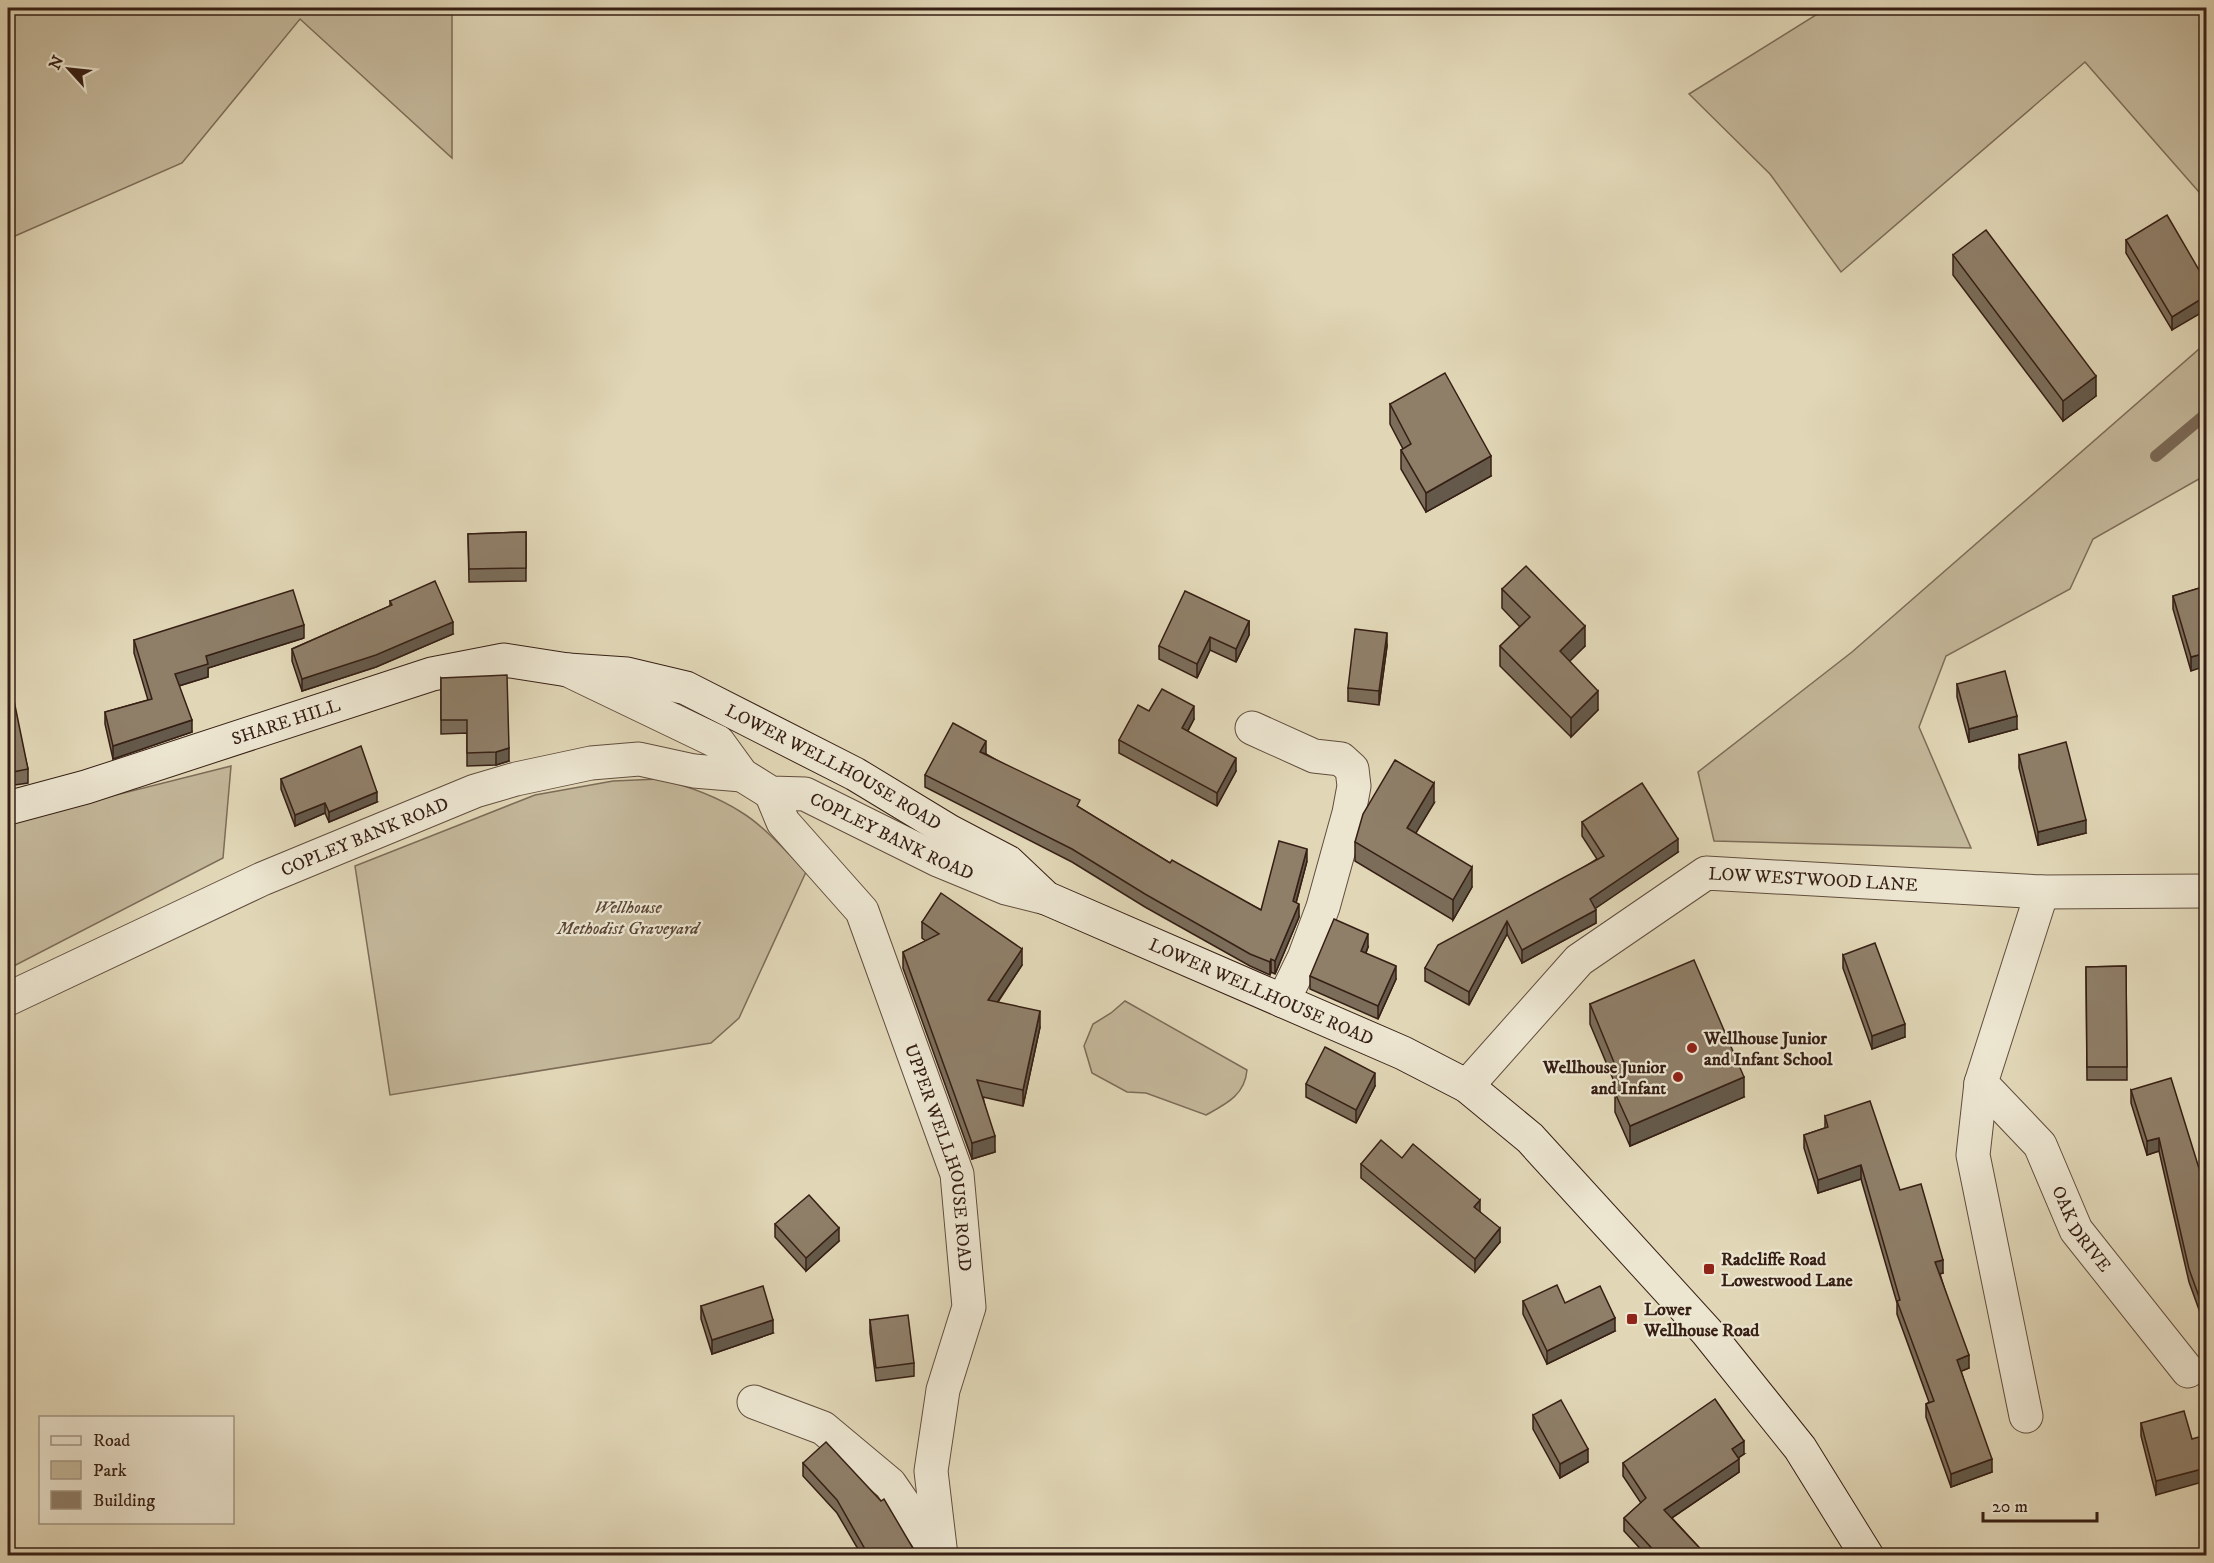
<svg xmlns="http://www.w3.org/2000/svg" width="2214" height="1563" font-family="'IM FELL DW Pica',serif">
<rect width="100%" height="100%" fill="#e1d7b7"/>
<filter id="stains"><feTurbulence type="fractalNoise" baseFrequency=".00333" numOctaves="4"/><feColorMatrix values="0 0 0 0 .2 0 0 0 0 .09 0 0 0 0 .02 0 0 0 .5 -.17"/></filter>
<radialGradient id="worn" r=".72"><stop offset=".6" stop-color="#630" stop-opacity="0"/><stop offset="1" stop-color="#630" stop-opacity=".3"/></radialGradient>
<g fill="#c4b89b" stroke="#7d6c58" stroke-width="1.5">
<polygon points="8,8 452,8 452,158 300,19 182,163 8,239"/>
<polygon points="1827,8 2206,8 2206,200 2085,62 1841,272 1770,174 1689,94"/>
<polygon points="2206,343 2206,475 2093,539 2070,589 1946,656 1919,727 1971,848 1714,841 1698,772 1852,652"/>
<polygon points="231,766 223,858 8,969 8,822"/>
<path d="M659,779C688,786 716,796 741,812C764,826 787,852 806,872L739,1018L711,1043L390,1095L355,866L535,795L613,781Z"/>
<path d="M1125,1001L1247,1070C1245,1095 1226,1104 1206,1115L1146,1093L1127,1092L1092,1073L1084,1046L1093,1024L1111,1013Z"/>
</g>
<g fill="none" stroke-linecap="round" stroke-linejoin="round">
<polyline stroke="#7a6855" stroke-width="12" points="2156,456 2206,414"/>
<g stroke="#614d3d" stroke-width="35">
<g id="street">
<path id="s1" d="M568,670L718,742L742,775L771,793L805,794L938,860L1006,888L1046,898"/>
<polyline points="1252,728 1314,756 1341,759 1352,769 1354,786 1349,813 1323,907 1304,958 1283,1001"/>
<path id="s2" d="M771,793L783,822L862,911L957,1174L969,1307L943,1390L931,1471L941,1556"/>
<path id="s3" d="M2042,892L1981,1083L2040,1145L2076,1230L2188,1371"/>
<path id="s4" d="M8,999L262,879L475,791L516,779L591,763L639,759L694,771L742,775"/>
<polyline points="1981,1083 1973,1155 2026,1416"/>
<path id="s5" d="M1467,1086L1579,960L1706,873L2042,892L2206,891"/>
<polyline points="754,1402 823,1428 890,1484 939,1555"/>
</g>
</g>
<g stroke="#361f14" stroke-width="35">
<g id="secondary">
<path id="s6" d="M8,808L86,787L432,674L504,660L568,670L627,674L686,688L855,774L949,831L1008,862L1046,898L1403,1053L1467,1086L1530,1138L1707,1332L1800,1448L1867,1556"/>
</g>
</g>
<use href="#street" stroke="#ece5d0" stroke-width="33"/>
<use href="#secondary" stroke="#ece5d0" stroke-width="33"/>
</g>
<g fill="#7b6d5a" stroke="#361f14" stroke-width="1.5">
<polygon points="2126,240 2206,282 2172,330 2126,253"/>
<polygon points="1953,255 2096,396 2063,421 1953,275"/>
<polygon points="1390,404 1491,476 1426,512 1401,469 1401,450 1403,449 1390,424"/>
<polygon points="526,532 526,581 469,582 468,534"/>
<polygon points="2206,586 2191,671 2173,609 2173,596"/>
<polygon points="1502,589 1585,646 1569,661 1598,710 1571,737 1500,666 1500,646 1520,627 1502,608"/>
<polygon points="390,601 453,634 376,667 302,691 292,661 292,649 390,606"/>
<polygon points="1249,621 1249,635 1236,662 1210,650 1197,678 1159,659 1159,646"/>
<polygon points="304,638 208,668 208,677 179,686 192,732 113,759 105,724 105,712 148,700 134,653 134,640"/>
<polygon points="1387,646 1379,705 1348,701 1348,688"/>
<polygon points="441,678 509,761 496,765 467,766 467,733 441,734"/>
<polygon points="1957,684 2017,729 1969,742 1957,697"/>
<polygon points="8,687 28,769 28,783 8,786"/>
<polygon points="1149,711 1194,719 1188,731 1236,771 1217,806 1119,753 1119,740"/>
<polygon points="986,754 1080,808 1170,863 1261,910 1307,861 1296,903 1299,917 1275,974 1271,972 1270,975 1250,966 1145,907 1072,862 925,787 925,775"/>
<polygon points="2019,755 2086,833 2038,845 2019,768"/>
<polygon points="281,779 377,802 329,822 325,813 295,826 281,789"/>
<polygon points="1434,803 1415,833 1472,887 1453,920 1355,861 1355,842"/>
<polygon points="1582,822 1678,852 1595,908 1596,923 1522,963 1507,934 1469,1005 1425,981 1425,968 1597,859 1582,836"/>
<polygon points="922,922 1022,965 998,1002 1040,1027 1023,1106 983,1097 995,1152 972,1159 903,968 903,952 926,941 922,938"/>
<polygon points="1368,947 1366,953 1396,979 1378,1019 1310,989 1310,976"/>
<polygon points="1843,955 1905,1037 1872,1049 1843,968"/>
<polygon points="2126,966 2127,1080 2087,1080 2086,967"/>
<polygon points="1590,1004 1744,1097 1630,1146 1615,1112 1615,1093 1618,1091 1590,1024"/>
<polygon points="1306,1084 1375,1086 1356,1123 1306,1097"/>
<polygon points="2131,1090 2206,1183 2206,1329 2189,1282 2159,1151 2147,1155 2131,1103"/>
<polygon points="1825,1116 1900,1190 1943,1273 1940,1274 1969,1368 1961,1371 1992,1472 1951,1487 1926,1417 1926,1404 1929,1402 1897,1314 1897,1303 1861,1179 1818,1193 1804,1148 1804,1135 1825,1128"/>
<polygon points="1402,1158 1480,1212 1500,1242 1475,1272 1361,1178 1361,1164"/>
<polygon points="775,1224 839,1241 806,1271 775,1237"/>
<polygon points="1523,1301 1565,1303 1615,1331 1547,1364 1523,1314"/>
<polygon points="701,1306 773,1333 712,1354 701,1319"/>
<polygon points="870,1320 914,1363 914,1376 876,1381 870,1333"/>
<polygon points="1533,1415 1588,1462 1560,1478 1533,1429"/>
<polygon points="2141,1423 2192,1439 2156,1495 2141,1436"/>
<polygon points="1744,1454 1738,1458 1739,1472 1672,1518 1707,1556 1647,1556 1624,1531 1624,1518 1641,1503 1623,1476 1623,1463"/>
<polygon points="803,1463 914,1556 862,1556 837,1513 803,1476"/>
</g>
<g fill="#64594a" stroke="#361f14" stroke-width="1.5">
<polygon points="2206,296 2206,310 2172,330 2172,317"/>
<polygon points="2096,376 2096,396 2063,421 2063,401"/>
<polygon points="1491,456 1491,476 1426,512 1426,493"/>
<polygon points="1249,621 1249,635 1236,662 1236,649"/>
<polygon points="453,622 453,634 376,667 302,691 302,679"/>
<polygon points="304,625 304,638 208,668 208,677 175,687 175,674 206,656"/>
<polygon points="1585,626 1585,646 1560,671 1560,651"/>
<polygon points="1387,633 1387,646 1379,705 1379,691"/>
<polygon points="1210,637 1210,650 1197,678 1197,664"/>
<polygon points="2206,653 2206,666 2191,671 2191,657"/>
<polygon points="1598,691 1598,710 1571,737 1571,718"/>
<polygon points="1194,706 1194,719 1182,741 1182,728"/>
<polygon points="2017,716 2017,729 1969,742 1969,729"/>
<polygon points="192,720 192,732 113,759 113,746"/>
<polygon points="986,741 986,754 980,752"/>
<polygon points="509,748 509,761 496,765 496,752"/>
<polygon points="1236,758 1236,771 1217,806 1217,793"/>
<polygon points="1434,783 1434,803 1407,848 1407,828"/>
<polygon points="377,792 377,802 329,822 329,812"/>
<polygon points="325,803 325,813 295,826 295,815"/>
<polygon points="2086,820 2086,833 2038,845 2038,832"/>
<polygon points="1678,839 1678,852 1590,912 1590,899"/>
<polygon points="1307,849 1307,861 1293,914 1293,901"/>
<polygon points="1472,867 1472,887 1453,920 1453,900"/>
<polygon points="1299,904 1299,917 1275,974 1275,961"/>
<polygon points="1596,910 1596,923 1522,963 1522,950"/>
<polygon points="1507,921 1507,934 1469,1005 1469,992"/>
<polygon points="1368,934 1368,947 1361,964 1361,951"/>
<polygon points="1022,949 1022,965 988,1016 988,1000"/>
<polygon points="1271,959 1271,972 1270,975 1270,962"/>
<polygon points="1396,966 1396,979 1378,1019 1378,1006"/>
<polygon points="1040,1011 1040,1027 1023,1106 1023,1090"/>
<polygon points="1905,1024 1905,1037 1872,1049 1872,1036"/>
<polygon points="1375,1073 1375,1086 1356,1123 1356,1110"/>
<polygon points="1744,1077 1744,1097 1630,1146 1630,1126"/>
<polygon points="995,1136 995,1152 972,1159 972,1143"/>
<polygon points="2159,1138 2159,1151 2147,1155 2147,1141"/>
<polygon points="1861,1165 1861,1179 1818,1193 1818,1180"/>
<polygon points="1480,1200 1480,1213 1474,1207"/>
<polygon points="839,1228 839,1241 806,1271 806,1258"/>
<polygon points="1500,1228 1500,1242 1475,1272 1475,1259"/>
<polygon points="1943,1260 1943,1273 1935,1275 1935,1262"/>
<polygon points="1615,1318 1615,1331 1547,1364 1547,1351"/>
<polygon points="773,1320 773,1333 712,1354 712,1340"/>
<polygon points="1969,1355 1969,1368 1957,1373 1957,1360"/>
<polygon points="1744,1441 1744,1454 1732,1462 1732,1449"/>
<polygon points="1588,1449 1588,1462 1560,1478 1560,1464"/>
<polygon points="1739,1459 1739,1472 1664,1523 1664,1510"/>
<polygon points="1992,1459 1992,1472 1951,1487 1951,1474"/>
<polygon points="2206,1468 2206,1481 2156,1495 2156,1481"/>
<polygon points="914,1550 914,1556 905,1556"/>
</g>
<g fill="#8f7f69" stroke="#361f14" stroke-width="1.5">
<polygon points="2167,215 2206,282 2206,296 2172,317 2126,240"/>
<polygon points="1986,230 2096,376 2063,401 1953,255"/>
<polygon points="1445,373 1491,456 1426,493 1401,450 1411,444 1390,404"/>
<polygon points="526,532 526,568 469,569 468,534"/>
<polygon points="1526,566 1585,626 1560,651 1598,691 1571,718 1500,646 1530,617 1502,589"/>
<polygon points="435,581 453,622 376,655 302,679 292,649 392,605 390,601"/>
<polygon points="2206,586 2206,653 2191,657 2173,596"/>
<polygon points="293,590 304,625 206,656 208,664 175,674 192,720 113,746 105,712 152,699 134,640"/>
<polygon points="1185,591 1249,621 1236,649 1210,637 1197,664 1159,646"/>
<polygon points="1355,629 1387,633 1379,691 1348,688"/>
<polygon points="2005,671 2017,716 1969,729 1957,684"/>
<polygon points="507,675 509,748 496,752 467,753 467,720 441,720 441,678"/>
<polygon points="11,686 28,769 8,773 8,687"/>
<polygon points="1162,689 1194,706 1182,728 1236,758 1217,793 1119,740 1138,705 1149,711"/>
<polygon points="953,723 986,741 980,752 1080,800 1077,806 1170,863 1172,860 1261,910 1279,841 1307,849 1293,901 1299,904 1275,961 1271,959 1270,962 1250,954 1145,894 1072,849 925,775"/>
<polygon points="2066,742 2086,820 2038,832 2019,755"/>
<polygon points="361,746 377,792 329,812 325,803 295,815 281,779"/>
<polygon points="1395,760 1434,783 1407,828 1472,867 1453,900 1355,842 1363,814"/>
<polygon points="1642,783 1678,839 1590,899 1596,910 1522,950 1507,921 1469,992 1425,968 1438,945 1604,856 1582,822"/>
<polygon points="941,893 1022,949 988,1000 1040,1011 1023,1090 977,1080 995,1136 972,1143 903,952 939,934 922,922"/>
<polygon points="1334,919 1368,934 1361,951 1396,966 1378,1006 1310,976"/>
<polygon points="1875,943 1905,1024 1872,1036 1843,955"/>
<polygon points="1694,960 1744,1077 1630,1126 1615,1093 1625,1089 1590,1004"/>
<polygon points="2126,966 2127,1067 2087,1067 2086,967"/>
<polygon points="1325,1047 1375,1073 1356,1110 1306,1084"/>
<polygon points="2171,1078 2202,1178 2205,1177 2206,1183 2206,1316 2189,1269 2159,1138 2147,1141 2131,1090"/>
<polygon points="1870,1101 1900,1190 1921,1184 1943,1260 1935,1262 1969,1355 1957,1360 1992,1459 1951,1474 1926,1404 1934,1401 1897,1301 1900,1300 1861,1165 1818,1180 1804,1135 1828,1127 1825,1116"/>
<polygon points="1381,1140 1402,1158 1413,1144 1480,1200 1474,1207 1500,1228 1475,1259 1361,1164"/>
<polygon points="809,1195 839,1228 806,1258 775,1224"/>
<polygon points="1557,1285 1565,1303 1600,1286 1615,1318 1547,1351 1523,1301"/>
<polygon points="763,1286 773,1320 712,1340 701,1306"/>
<polygon points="908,1315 914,1363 876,1368 870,1320"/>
<polygon points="1715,1399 1744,1441 1732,1449 1739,1459 1664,1510 1707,1556 1659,1556 1624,1518 1646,1498 1623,1463"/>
<polygon points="1561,1400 1588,1449 1560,1464 1533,1415"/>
<polygon points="2184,1411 2192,1439 2206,1435 2206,1468 2156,1481 2141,1423"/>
<polygon points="826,1442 881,1501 884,1499 914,1550 905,1556 869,1556 837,1500 803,1463"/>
</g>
<g fill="#8f2418" stroke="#ece5d0" stroke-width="2">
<circle cx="1692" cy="1048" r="6"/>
<circle cx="1678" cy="1077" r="6"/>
<rect x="1703" y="1263" width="12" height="12" rx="3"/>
<rect x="1626" y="1313" width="12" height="12" rx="3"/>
</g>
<g text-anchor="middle" stroke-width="4.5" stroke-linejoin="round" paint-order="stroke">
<g font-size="18" fill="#361f14" stroke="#ece5d0">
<text dy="6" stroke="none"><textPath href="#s6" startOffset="291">SHARE HILL</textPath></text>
<text dy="6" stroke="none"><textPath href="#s6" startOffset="870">LOWER WELLHOUSE ROAD</textPath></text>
<text dy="6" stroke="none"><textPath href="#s1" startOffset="372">COPLEY BANK ROAD</textPath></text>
<text dy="6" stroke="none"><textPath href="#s4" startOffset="392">COPLEY BANK ROAD</textPath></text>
<text dy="6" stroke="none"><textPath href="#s5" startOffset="430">LOW WESTWOOD LANE</textPath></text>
<text dy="6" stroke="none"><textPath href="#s6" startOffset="1356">LOWER WELLHOUSE ROAD</textPath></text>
<text dy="6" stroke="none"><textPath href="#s2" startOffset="410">UPPER WELLHOUSE ROAD</textPath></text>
<text dy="6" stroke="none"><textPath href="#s3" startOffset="380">OAK DRIVE</textPath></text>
</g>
<g font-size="18" font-style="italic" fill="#5a4536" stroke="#ece5d0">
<text x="628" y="913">Wellhouse<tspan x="628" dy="21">Methodist Graveyard</tspan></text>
</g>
<g font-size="18" font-weight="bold" fill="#361f14" stroke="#ece5d0" text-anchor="start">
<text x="1704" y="1044">Wellhouse Junior<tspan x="1704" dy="21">and Infant School</tspan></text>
<text x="1666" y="1073" text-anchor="end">Wellhouse Junior<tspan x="1666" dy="21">and Infant</tspan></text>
<text x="1721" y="1265">Radcliffe Road<tspan x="1721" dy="21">Lowestwood Lane</tspan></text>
<text x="1644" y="1315">Lower<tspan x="1644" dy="21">Wellhouse Road</tspan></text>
</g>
</g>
<rect width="2214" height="1563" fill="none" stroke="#e1d7b7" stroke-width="30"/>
<rect x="9" y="9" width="2196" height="1545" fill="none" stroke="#361f14" stroke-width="3"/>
<rect x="15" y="15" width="2184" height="1533" fill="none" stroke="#361f14" stroke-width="1.5"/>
<rect x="39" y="1416" width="195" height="108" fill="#ece5d0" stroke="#a39685" stroke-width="1.5"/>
<rect x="51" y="1436" width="30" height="9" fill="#ece5d0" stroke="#a39685" stroke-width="1.5"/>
<text x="93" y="1446" font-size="18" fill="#361f14">Road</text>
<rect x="51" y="1461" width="30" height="18" fill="#c4b89b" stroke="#a39685" stroke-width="1.5"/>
<text x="93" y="1476" font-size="18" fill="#361f14">Park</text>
<rect x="51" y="1491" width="30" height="18" fill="#8f7f69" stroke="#a39685" stroke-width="1.5"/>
<text x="93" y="1506" font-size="18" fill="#361f14">Building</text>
<g transform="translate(69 69) rotate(297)" stroke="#ece5d0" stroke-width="4.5" paint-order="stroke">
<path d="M0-4.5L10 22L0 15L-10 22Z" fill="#361f14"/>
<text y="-9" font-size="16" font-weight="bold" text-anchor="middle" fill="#361f14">N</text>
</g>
<path d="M1983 1512v9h114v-9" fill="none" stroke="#361f14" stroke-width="3"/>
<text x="1992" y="1512" font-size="18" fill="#361f14" stroke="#ece5d0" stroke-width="4.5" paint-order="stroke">20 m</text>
<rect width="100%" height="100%" filter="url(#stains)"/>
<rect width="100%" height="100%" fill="url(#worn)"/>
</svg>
